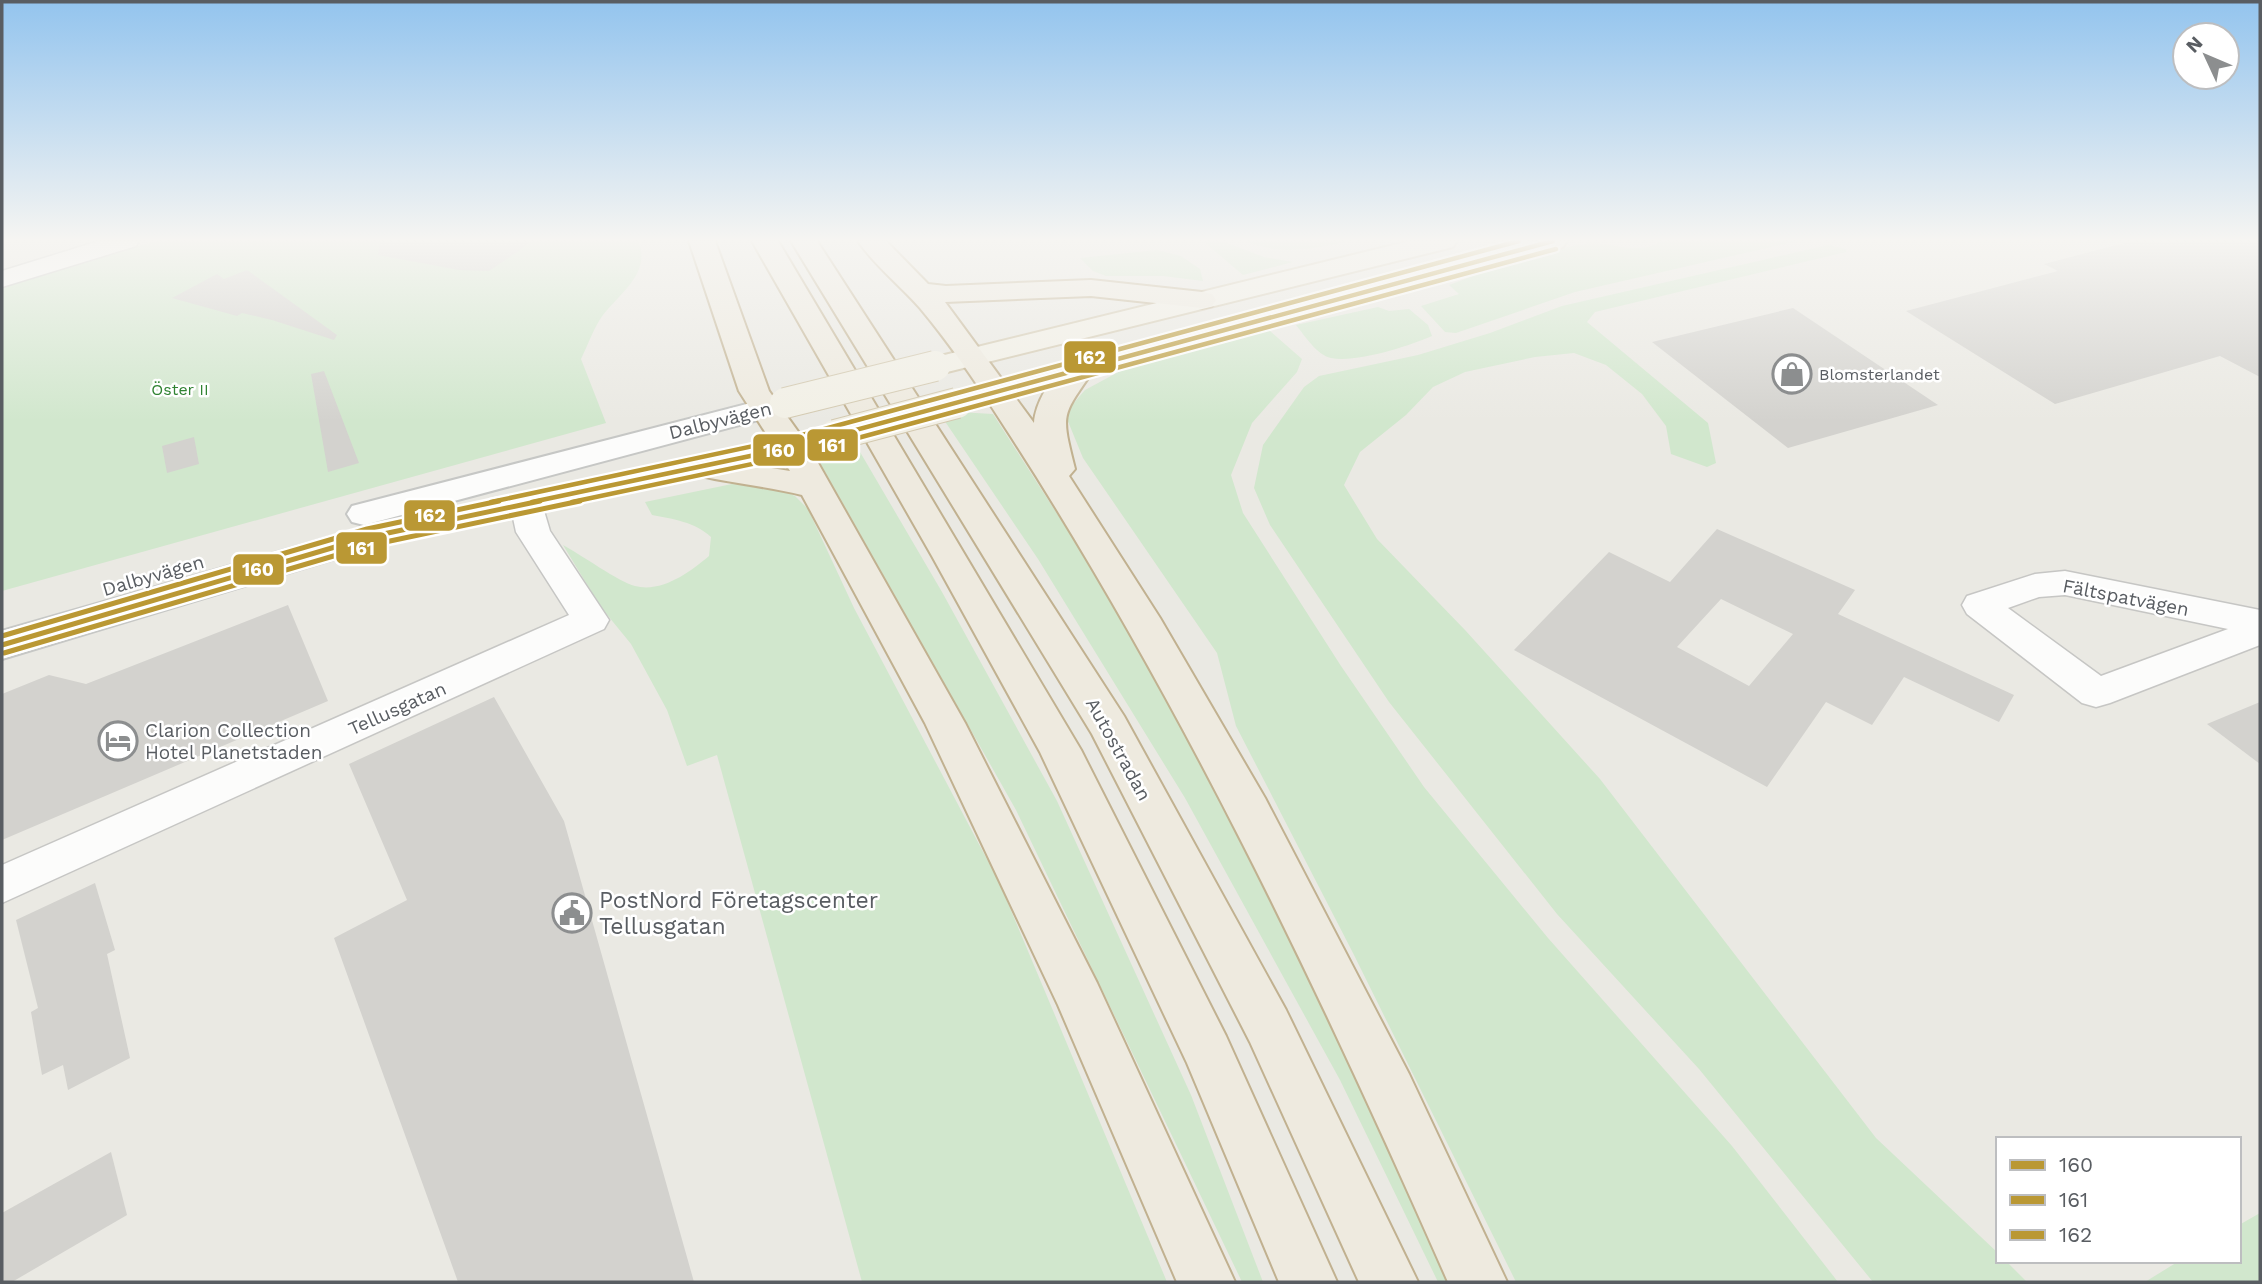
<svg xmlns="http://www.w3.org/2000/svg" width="2262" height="1284" font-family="'Work Sans',sans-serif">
<rect width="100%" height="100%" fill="#eae9e3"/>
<g fill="#d1e7cd">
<path d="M156,241H638C652,272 620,293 603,315C594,327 588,345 581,359L606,423L2,591V287Z"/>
<polygon points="1203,241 1221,241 1264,257 1293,262 1243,275"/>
<path d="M1244,241H1351C1310,249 1284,256 1244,241Z"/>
<path d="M1661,241H1797L1575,292L1456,333L1445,332L1421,306L1459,294L1449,285C1492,269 1538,252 1583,244C1610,239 1636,258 1661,241Z"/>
<polygon points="1828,245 1846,249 1846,252 1595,312 1587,322 1708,423 1716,463 1707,467 1671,454 1666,426 1642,394 1606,365 1574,353 1535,357 1465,372 1433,387 1406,415 1360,452 1344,485 1377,539 1465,630 1600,779 1876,1138 1998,1253 1998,1261 2006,1261 2027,1282 1873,1282 1699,1069 1557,914 1389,702 1270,525 1254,488 1263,445 1304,387 1319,376 1418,355 1490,333 1562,306"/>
<polygon points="1157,250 1181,256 1200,269 1203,281 1163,276 1106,276 1093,271 1080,258"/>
<path d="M1378,307L1389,311L1409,309L1428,325L1432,336C1409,346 1357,363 1331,358C1317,355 1305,336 1296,325Z"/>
<polygon points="1269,330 1302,359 1297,372 1252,423 1231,475 1243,513 1341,666 1424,787 1548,938 1732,1146 1838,1282 1516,1282 1353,953 1236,726 1217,653 1083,458 1067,419 1072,405 1085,390 1124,369"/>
<polygon points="958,412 993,414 1079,548 1216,786 1366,1082 1449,1282 1438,1282 1340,1080 1185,798 1038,559 942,417"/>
<polygon points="853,440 942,592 1057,801 1191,1095 1263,1282 1242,1282 1016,810 819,461 844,443"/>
<path d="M732,484L775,487L795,496L808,509L854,608L999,882L1167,1282H862L717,755L687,766L667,710L631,644L600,606L563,545C580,554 619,582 635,586C662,593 690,572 709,556L711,537C695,522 673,519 652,515L645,502Z"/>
<polygon points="2260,1213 2260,1282 2145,1282 2179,1261 2239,1261 2239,1225"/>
</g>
<g fill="#d3d2ce" fill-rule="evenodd">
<polygon points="380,241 533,241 489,271 459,270 378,255"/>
<polygon points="2132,241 2260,241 2260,377 2220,356 2055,404 1906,311 2058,271 2044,264"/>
<polygon points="247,270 337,335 334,340 272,320 242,313 237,316 172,298 217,274 224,279"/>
<polygon points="1793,308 1938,405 1788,448 1652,342"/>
<polygon points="324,371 359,463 328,472 311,374"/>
<polygon points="194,437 199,464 167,473 162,446"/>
<path d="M1717,529L1855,590L1838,614L2014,695L1999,722L1904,677L1872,725L1826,702L1767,787L1514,650L1609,552L1670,582ZM1721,599L1793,634L1749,686L1677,647Z"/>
<polygon points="288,605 328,701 2,840 2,694 49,675 86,684"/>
<polygon points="494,697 564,821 694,1282 458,1282 334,938 407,900 349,764"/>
<polygon points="2260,702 2260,764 2207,724"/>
<polygon points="95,883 115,950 107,954 130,1058 68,1090 63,1065 42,1075 31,1012 38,1008 16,920"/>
<polygon points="111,1152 127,1215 12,1282 2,1282 2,1213"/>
</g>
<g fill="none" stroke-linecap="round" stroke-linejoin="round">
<g stroke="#c6c6c4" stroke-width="3">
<g id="minor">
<polygon points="99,241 139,241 136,246 2,287 2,271"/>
<polygon points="526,494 538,497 542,504 550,531 609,620 604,629 2,903 2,865 569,615 516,532 510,504 514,497"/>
<path d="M2065,571L2260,610V645L2110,703L2096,707L2082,703L1967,614L1962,605L1967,596L2035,574ZM2065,595L2228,629L2101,676L2008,608L2039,597Z"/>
</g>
</g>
<g stroke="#c6c7c5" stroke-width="4">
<g id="secondary">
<polygon points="766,399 777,401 782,408 777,415 364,525 352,522 347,514 352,506"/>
<polygon points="793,437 804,440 809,447 804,454 374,547 2,659 2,631 369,526"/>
</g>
</g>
<g stroke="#d3c9b0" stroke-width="4">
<g id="primary">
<polygon points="1410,241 1457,241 1453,247 935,375 924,372 920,366 924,360"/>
<polygon points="1523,241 1567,241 1563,247 968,410 957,412 946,410 941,403 946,396"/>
<polygon points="835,425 846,428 851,435 846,442 793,457 782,454 777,447 782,440"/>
</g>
</g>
<g stroke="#c1b190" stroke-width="4">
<g id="motorway">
<path d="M689,241H715L769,391L809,447L965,723L1097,983L1235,1282H1177L1058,1005L925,723L802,495C766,486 728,483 692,474L687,467L692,460L704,457L790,471L739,391Z"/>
<polygon points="752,241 778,241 1081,750 1226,1036 1337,1282 1279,1282 1187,1063 1040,752 932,556"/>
<polygon points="791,241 817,241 1124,716 1286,1010 1418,1282 1359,1282 1250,1042 1092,734"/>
<path d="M858,241H886L928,284L946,286L1091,280L1202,292L1212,294L1216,300L1212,306L1202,308L1091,296L945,302L1034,423C1035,404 1051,376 1067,365C1074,361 1081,363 1089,365L1093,371C1061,417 1061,413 1075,469L1069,476L1160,618L1265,798L1409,1074L1507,1282H1448C1318,987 1180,697 1004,426C978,385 951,345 920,308C900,285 875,266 858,241Z"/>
</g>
</g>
<use href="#minor" fill="#fcfcfb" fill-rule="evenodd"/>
<use href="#secondary" fill="#fcfcfb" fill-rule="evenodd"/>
<use href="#primary" fill="#f2f0e6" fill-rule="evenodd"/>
<use href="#motorway" fill="#eeeadf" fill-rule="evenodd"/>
<g stroke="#d3c9b0" stroke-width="32" stroke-linecap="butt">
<g id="primary-bridge">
<polyline points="785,403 935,366"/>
<polyline points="835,435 957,403"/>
</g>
</g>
<use href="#primary-bridge" stroke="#f2f0e6" stroke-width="30"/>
<g stroke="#fff" stroke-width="9">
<polyline id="bus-1-far1" points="532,502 793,447 1553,241"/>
</g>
<g stroke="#fff" stroke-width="10">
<polyline id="bus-1" points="2,645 369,537 540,501"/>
</g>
<g stroke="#fff" stroke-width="9">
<polyline id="bus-2-far1" points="572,502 795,455 1556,249"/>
</g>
<g stroke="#fff" stroke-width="10">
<polyline id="bus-2" points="4,653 371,545 580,501"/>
</g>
<g stroke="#fff" stroke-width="9">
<polyline id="bus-3-far1" points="491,502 791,438 1519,241"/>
</g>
<g stroke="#fff" stroke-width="10">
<polyline id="bus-3" points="2,636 367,529 499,501"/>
</g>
<use href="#bus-1-far1" stroke="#ba9834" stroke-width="4.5"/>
<use href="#bus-1" stroke="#ba9834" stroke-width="5"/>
<use href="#bus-2-far1" stroke="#ba9834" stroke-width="4.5"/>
<use href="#bus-2" stroke="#ba9834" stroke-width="5"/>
<use href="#bus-3-far1" stroke="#ba9834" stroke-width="4.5"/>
<use href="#bus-3" stroke="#ba9834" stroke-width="5"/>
</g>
<linearGradient id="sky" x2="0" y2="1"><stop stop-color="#93c4ee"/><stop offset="0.57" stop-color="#f6f5f2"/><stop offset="1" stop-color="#f6f5f2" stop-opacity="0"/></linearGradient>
<rect width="2262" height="421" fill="url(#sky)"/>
<defs>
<g id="shop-ring" transform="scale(2.0125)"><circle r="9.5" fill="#fff" stroke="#8c8e8f" stroke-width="1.5"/><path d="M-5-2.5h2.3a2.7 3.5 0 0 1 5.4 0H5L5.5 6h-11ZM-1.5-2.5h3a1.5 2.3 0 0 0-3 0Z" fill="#8c8e8f"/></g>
<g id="hotel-ring" transform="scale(2.0125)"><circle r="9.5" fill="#fff" stroke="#8c8e8f" stroke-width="1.5"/><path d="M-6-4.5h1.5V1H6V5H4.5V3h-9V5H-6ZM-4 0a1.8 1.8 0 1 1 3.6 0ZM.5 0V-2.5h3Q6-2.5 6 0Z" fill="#8c8e8f"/></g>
<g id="civic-ring" transform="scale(2.0125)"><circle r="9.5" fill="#fff" stroke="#8c8e8f" stroke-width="1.5"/><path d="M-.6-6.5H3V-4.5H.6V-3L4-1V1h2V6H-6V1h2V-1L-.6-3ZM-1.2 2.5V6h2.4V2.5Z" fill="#8c8e8f"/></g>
</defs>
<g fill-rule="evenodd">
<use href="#shop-ring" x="1792" y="374"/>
<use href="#hotel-ring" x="118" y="741"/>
<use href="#civic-ring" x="572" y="913"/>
</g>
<g text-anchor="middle" stroke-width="5" stroke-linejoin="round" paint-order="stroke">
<g font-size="16" fill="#595d62" stroke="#fff" text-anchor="start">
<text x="1819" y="380">Blomsterlandet</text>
</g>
<g font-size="16" fill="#308332" stroke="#fff">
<text x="180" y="395">Öster II</text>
</g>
<g font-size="19" fill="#595d62" stroke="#fff">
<text transform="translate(720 420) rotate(-14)" y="7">Dalbyvägen</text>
<text transform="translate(153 575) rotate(-16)" y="7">Dalbyvägen</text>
<text transform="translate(2126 597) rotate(11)" y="7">Fältspatvägen</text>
<text transform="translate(397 708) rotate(-24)" y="7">Tellusgatan</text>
<text transform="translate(1119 749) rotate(61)" y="7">Autostradan</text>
</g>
<g font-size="19" fill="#595d62" stroke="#fff" text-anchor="start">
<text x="145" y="737">Clarion Collection<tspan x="145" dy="22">Hotel Planetstaden</tspan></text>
</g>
<g font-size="23" fill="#595d62" stroke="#fff" text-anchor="start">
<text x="599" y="908">PostNord Företagscenter<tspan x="599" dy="26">Tellusgatan</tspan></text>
</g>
</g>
<g stroke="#fff" stroke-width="2.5">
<rect x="1063" y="340" width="54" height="34" rx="7" fill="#ba9834"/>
<rect x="806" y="428" width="53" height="34" rx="7" fill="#ba9834"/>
<rect x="752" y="433" width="54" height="34" rx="7" fill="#ba9834"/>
<rect x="403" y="499" width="53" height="33" rx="7" fill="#ba9834"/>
<rect x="335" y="531" width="53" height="34" rx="7" fill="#ba9834"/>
<rect x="232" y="553" width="53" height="33" rx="7" fill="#ba9834"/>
</g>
<g font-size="19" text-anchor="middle" font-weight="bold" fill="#fff">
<text x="1090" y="364">162</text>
<text x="832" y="452">161</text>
<text x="779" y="457">160</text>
<text x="430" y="522">162</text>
<text x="361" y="555">161</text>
<text x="258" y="576">160</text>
</g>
<rect width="2262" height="1284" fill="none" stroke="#595d62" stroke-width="7"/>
<rect x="1996" y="1137" width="245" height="126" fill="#ffffff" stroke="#bdbec0" stroke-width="2"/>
<rect x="2010" y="1160" width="35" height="10" fill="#ba9834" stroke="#bdbec0" stroke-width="2"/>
<text x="2059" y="1172" font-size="21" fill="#595d62">160</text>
<rect x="2010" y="1195" width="35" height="10" fill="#ba9834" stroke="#bdbec0" stroke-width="2"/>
<text x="2059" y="1207" font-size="21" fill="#595d62">161</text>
<rect x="2010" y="1230" width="35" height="10" fill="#ba9834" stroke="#bdbec0" stroke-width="2"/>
<text x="2059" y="1242" font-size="21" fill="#595d62">162</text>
<g transform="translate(2206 56) rotate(314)"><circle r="33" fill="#ffffff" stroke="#bdbec0" stroke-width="2"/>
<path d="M0-5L12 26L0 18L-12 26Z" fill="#8c8e8f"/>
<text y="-10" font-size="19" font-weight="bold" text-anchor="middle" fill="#595d62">N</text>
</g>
</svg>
